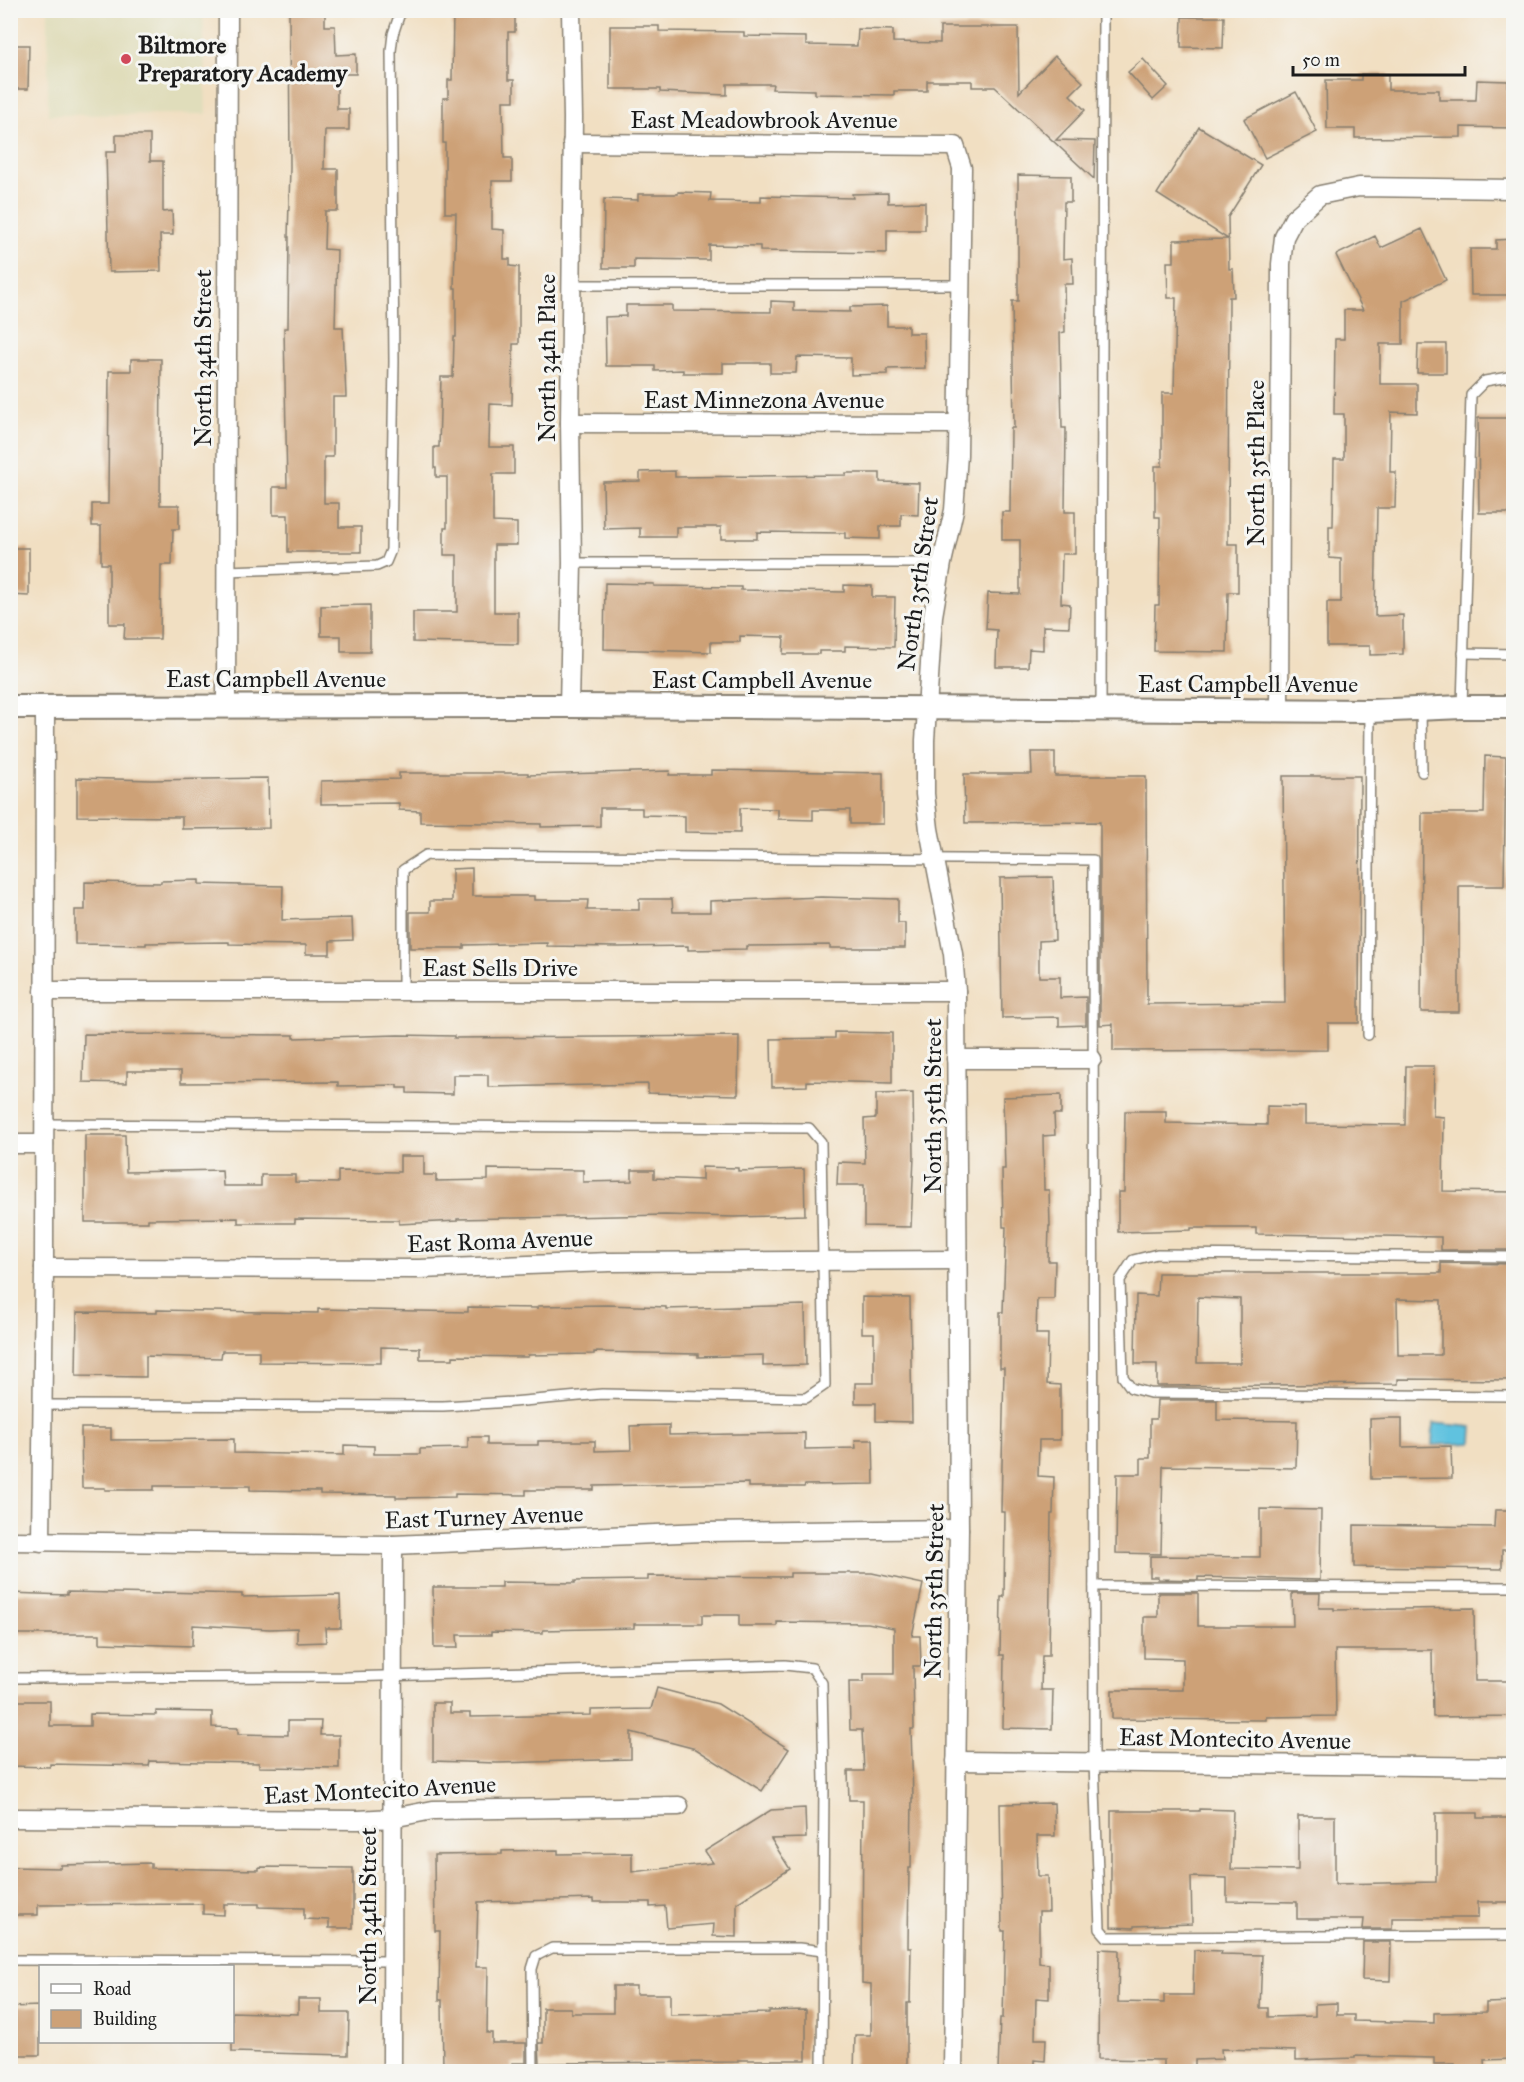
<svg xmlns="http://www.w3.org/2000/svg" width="1524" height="2082" font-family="'IM FELL Great Primer',serif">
<rect width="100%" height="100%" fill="#f6f6f2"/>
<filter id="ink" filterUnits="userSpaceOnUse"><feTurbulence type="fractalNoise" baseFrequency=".0167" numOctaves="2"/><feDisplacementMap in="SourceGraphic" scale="12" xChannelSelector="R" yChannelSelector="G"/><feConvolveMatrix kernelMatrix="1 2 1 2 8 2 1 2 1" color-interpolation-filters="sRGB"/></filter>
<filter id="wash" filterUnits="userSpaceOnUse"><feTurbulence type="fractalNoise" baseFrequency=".008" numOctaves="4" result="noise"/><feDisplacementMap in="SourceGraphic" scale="24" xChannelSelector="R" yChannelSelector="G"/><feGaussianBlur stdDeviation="1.35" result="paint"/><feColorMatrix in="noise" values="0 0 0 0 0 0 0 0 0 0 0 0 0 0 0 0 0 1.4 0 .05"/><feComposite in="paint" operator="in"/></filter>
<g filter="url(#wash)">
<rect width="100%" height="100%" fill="#f1dfc2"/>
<polygon fill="#e0ddbb" points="48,11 203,11 206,114 48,115"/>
<polygon fill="#61c2df" stroke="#3e6f7e" stroke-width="1.5" points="1433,1423 1473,1427 1472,1443 1432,1445"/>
<g id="blocks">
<g fill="#cda177" fill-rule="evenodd">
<polygon points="289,10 325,10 325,26 335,26 336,55 356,54 356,74 337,74 337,109 349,109 349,130 325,130 324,169 338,169 338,211 325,211 324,249 337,250 335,327 343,327 346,397 333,397 333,457 324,457 324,503 339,503 339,527 361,527 361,552 288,552 288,515 273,515 273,487 287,487 284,328 288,328 289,237 288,237 290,168"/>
<polygon points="453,10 515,10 515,32 508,32 508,80 514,80 514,101 503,101 504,158 512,158 512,181 492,181 492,229 504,230 504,259 510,259 510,266 519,267 519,344 513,344 512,405 490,404 489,447 514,447 514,474 493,474 493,522 517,523 517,545 494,545 494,612 518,612 518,644 413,642 413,612 457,612 457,555 444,555 444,528 447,528 447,477 436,477 436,468 434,468 434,447 439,447 441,377 453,377 454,337 456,337 456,288 454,288 456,213 445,213 445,143 443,143 443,98 448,98 448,80 452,80"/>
<polygon points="1182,17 1224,17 1223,48 1181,47"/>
<polygon points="610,26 659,26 659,31 744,32 744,36 806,37 806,45 857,46 858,29 893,30 893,42 940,43 940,27 1018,27 1019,93 1055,56 1083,82 1070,95 1085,110 1056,140 1095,141 1094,179 995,87 972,87 972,81 927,81 927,91 894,91 894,95 815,94 815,90 772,89 773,84 727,84 727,95 660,92 660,89 610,89"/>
<polygon points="10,45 29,45 28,89 10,89"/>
<polygon points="1143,59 1168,86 1153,100 1128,72"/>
<polygon points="1361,74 1388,74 1388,90 1439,90 1439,100 1476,100 1477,80 1508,81 1508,92 1514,92 1514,128 1461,127 1461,137 1355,138 1355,129 1327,129 1326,80 1361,80"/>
<polygon points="1296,92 1317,132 1265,158 1244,119"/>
<polygon points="1199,127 1261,165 1228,217 1229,269 1233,269 1234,297 1229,297 1228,544 1238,544 1238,592 1228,592 1227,652 1154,651 1155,605 1159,605 1160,517 1155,517 1155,466 1162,466 1162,393 1174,393 1176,298 1168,298 1167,262 1174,262 1174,240 1228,239 1157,194"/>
<polygon points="116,135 150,135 150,161 163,161 163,212 172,211 173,235 160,235 161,271 109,272 106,152 116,152"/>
<polygon points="1018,175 1071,176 1071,202 1064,202 1063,259 1072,258 1073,284 1064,284 1065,332 1060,333 1062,428 1066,428 1065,512 1075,512 1075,554 1062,554 1061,603 1070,604 1069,627 1043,626 1043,650 1029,649 1028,667 996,667 997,630 986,629 988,593 1020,594 1020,540 1002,540 1002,512 1010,512 1011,428 1014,428 1012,301 1018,301"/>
<polygon points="678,192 711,193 710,201 761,202 761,196 853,198 852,194 888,193 888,203 925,202 925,230 887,230 887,253 760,251 760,246 709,245 709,260 634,259 634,268 603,268 604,199 638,200 638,194 678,194"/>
<polygon points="1422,229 1446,280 1403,301 1403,344 1380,344 1380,384 1417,384 1417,413 1391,412 1390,472 1396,472 1395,508 1377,508 1375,616 1403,615 1403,654 1370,655 1370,646 1327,646 1327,602 1341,602 1341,559 1329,558 1329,526 1333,526 1334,459 1344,459 1344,414 1334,414 1335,339 1344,339 1344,310 1363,310 1336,255 1375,236 1381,248"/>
<polygon points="1514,239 1514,295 1471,295 1470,249 1496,249 1496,240"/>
<polygon points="771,301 794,302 794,311 850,312 850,307 887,306 887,326 908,326 908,333 924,333 925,368 887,369 887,374 851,375 851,358 797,357 796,373 770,373 770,363 723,363 723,373 683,373 683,370 655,371 655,366 606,366 605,317 626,316 626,305 672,305 672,311 771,312"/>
<polygon points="1418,344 1446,344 1446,373 1417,373"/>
<polygon points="131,359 161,359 160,505 179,505 179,529 173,529 172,565 161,565 160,639 124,639 125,624 109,624 109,564 101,564 101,526 92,526 92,504 108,504 109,371 131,371"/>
<polygon points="1478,418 1514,418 1514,513 1479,513"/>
<polygon points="675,471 675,477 846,475 846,473 880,473 880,482 919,483 918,515 901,514 901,526 880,526 880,539 845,538 845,533 757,532 757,539 721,539 721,527 676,527 676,537 640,537 640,528 604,529 603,482 640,481 640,472"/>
<polygon points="10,548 29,548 29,596 10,595"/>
<polygon points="605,583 654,584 654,586 741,587 741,590 844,592 844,585 872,586 872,597 895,597 894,647 845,646 845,651 819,651 819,654 783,654 784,637 740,636 740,642 711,642 711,652 604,649"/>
<polygon points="370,605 370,652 341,652 341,636 321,636 321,606"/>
<polygon points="1031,752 1055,752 1055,776 1146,776 1147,1004 1285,1003 1283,776 1360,776 1359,1023 1328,1023 1328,1050 1113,1051 1113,1024 1100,1025 1100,822 965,823 964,774 1032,774"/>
<polygon points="1485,756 1506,757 1504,886 1459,886 1459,1012 1421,1012 1422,813 1484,813"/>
<polygon points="711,770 883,773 883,824 850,824 850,810 813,810 813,820 778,819 778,809 740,808 740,833 685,832 685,816 642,815 642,808 600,808 600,826 541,827 541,824 420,822 420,811 399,810 399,803 321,804 321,781 399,779 399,773 528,773 528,775 670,771 669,775 711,775"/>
<polygon points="77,778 151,780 268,778 269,828 182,829 182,817 77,816"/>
<polygon points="472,868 472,896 534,896 534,900 588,900 587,910 639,910 639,899 672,899 673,912 710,912 710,901 821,897 898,899 898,923 905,923 905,948 830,948 830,945 746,946 746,949 688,950 688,946 617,947 547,946 547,943 464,945 464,948 410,948 410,912 430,912 430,901 452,901 452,869"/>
<polygon points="1053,877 1055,940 1039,941 1039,977 1060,977 1060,998 1086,997 1086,1025 1059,1026 1059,1017 1002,1018 1000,878"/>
<polygon points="199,880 199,884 283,886 282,920 352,918 353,940 330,941 330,954 306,954 306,945 229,944 229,942 146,943 146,945 75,944 75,910 85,910 85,882 161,883 161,881"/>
<polygon points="835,1032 892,1033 892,1083 807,1081 807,1086 772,1087 771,1039 835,1038"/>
<polygon points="84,1034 294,1035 294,1038 398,1035 454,1036 454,1038 739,1036 738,1095 648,1093 648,1084 488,1087 488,1075 453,1075 453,1094 407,1093 407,1088 397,1088 397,1085 338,1086 338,1082 181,1083 181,1071 127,1071 127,1083 83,1082"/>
<polygon points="1406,1066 1434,1066 1433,1116 1444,1117 1443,1191 1514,1192 1514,1250 1441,1250 1441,1237 1256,1234 1256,1228 1191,1228 1191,1230 1118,1232 1118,1192 1124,1192 1125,1111 1166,1111 1166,1123 1267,1125 1267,1106 1305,1107 1305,1124 1405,1125"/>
<polygon points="913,1093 914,1156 911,1227 864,1226 864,1185 837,1185 838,1162 865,1163 864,1119 876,1118 876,1094"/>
<polygon points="1061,1095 1061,1114 1054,1114 1055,1135 1043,1136 1044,1190 1049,1190 1050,1226 1049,1226 1048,1261 1055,1261 1054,1299 1037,1299 1036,1334 1048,1334 1047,1384 1060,1385 1060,1440 1039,1440 1038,1476 1054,1477 1053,1514 1051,1514 1049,1656 1042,1656 1041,1690 1053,1690 1052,1729 1003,1728 1004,1655 1000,1655 1001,1597 1004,1597 1005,1512 1001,1512 1004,1368 1000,1368 1000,1312 1003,1312 1006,1227 1003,1227 1002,1169 1005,1169 1003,1097"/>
<polygon points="85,1135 125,1135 126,1172 222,1170 223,1186 261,1186 261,1175 295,1175 295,1182 338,1183 338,1171 400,1172 400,1156 424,1156 424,1175 436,1175 436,1181 488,1180 488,1169 583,1170 583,1182 632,1181 632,1170 654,1170 654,1178 702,1180 702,1167 738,1168 738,1171 804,1169 805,1215 734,1217 666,1215 457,1219 457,1221 399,1224 399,1220 295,1219 295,1223 238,1223 238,1218 148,1219 148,1222 85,1222"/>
<path d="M1441,1263L1514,1264V1380L1398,1379V1384L1157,1386V1364H1135L1136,1295L1157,1296L1158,1273H1441ZM1198,1297L1240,1299V1363H1197ZM1397,1299L1441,1300V1355H1398Z"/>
<polygon points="862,1297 910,1298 912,1422 876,1421 876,1403 855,1403 855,1383 874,1383 874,1333 862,1333"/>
<polygon points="607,1305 666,1307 666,1309 805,1305 806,1365 763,1366 763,1355 698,1357 698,1354 594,1352 594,1354 528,1355 528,1357 453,1356 453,1359 420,1359 420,1348 381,1347 381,1363 259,1362 259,1351 222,1351 221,1358 146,1356 146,1377 76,1376 77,1312 157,1313 157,1310 318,1313 318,1309 468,1312 468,1307 538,1308 538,1306"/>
<polygon points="1157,1400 1217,1400 1217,1420 1297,1421 1296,1468 1163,1466 1161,1554 1116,1553 1117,1474 1141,1474 1141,1458 1150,1458 1150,1419 1156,1419"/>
<polygon points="1389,1418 1402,1418 1402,1447 1451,1446 1452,1478 1371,1479 1370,1419"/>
<polygon points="669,1425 669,1435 805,1433 805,1449 856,1448 855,1440 873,1440 874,1484 805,1485 804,1487 748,1487 748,1483 594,1486 594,1490 526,1490 526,1495 455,1494 455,1497 396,1498 396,1495 320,1494 320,1491 250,1490 250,1486 154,1486 154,1490 105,1490 105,1488 82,1488 81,1428 111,1428 111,1440 234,1439 234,1453 344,1455 344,1445 374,1446 374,1454 420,1454 420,1449 468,1448 468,1437 487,1437 487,1445 538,1445 538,1441 595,1441 595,1451 631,1450 630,1426"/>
<polygon points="1260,1509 1321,1510 1320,1580 1198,1577 1198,1580 1158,1579 1158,1577 1150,1577 1150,1556 1260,1557"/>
<polygon points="1495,1510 1514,1510 1514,1550 1502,1550 1502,1569 1354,1567 1354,1525 1494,1527"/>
<polygon points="790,1573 872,1573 923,1584 912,1636 920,1636 921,1666 913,1666 914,1729 911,1729 913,1798 912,1798 911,1868 909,1868 908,1948 911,1948 910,2003 907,2003 907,2072 854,2072 855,2035 871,2035 871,1984 862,1983 863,1800 849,1800 848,1771 864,1771 862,1730 850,1730 849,1682 864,1682 864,1674 894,1674 894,1628 868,1623 777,1622 777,1626 739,1626 739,1615 702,1615 702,1624 634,1624 634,1628 543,1630 543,1633 491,1632 491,1635 457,1635 458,1648 434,1648 433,1587 502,1587 502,1582 575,1583 575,1581 648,1580 648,1576 790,1577"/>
<polygon points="67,1592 162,1594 162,1592 242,1594 242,1597 340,1595 341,1628 325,1628 326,1642 297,1643 297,1628 270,1629 193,1625 192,1646 100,1643 100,1634 10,1634 10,1593 67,1595"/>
<polygon points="1158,1593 1198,1593 1198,1626 1293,1626 1292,1593 1320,1593 1319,1608 1334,1608 1334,1610 1474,1608 1475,1681 1514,1681 1514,1716 1433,1717 1432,1650 1335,1650 1336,1716 1266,1717 1266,1720 1112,1719 1112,1690 1183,1690 1183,1659 1144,1658 1144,1617 1158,1617"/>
<polygon points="657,1688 718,1704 789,1749 762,1791 696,1749 631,1732 631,1759 497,1763 433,1761 433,1703 450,1703 450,1713 470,1713 470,1717 591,1715 591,1710 651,1709"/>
<polygon points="11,1701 50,1701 50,1726 90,1726 90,1714 156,1715 156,1711 212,1712 212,1727 238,1728 238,1734 288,1735 288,1721 321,1721 320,1735 339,1735 339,1768 259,1767 259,1763 150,1761 149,1766 50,1764 50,1767 10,1766"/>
<polygon points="1054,1803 1055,1836 1037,1836 1038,1876 1048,1876 1049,1912 1039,1912 1039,1963 1049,1964 1049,1999 1036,1998 1035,2039 1046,2039 1045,2061 1034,2060 1034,2072 998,2071 1000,2018 1003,2018 1005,1931 1002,1931 1000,1804"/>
<polygon points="805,1808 806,1838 771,1839 790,1869 737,1903 737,1937 713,1936 714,1924 667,1928 665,1906 650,1907 650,1902 594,1902 594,1899 478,1902 476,1967 488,1967 487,2033 492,2033 492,2043 526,2043 526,2063 512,2063 512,2069 443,2070 442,2000 439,2000 440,1931 435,1931 434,1855 502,1854 502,1851 558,1850 558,1854 632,1853 632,1872 713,1863 705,1851 771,1810"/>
<polygon points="1199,1809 1233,1810 1231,1869 1298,1870 1298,1816 1335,1816 1335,1884 1436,1882 1436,1813 1478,1813 1478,1818 1514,1818 1514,1902 1478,1902 1478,1918 1392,1918 1392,1929 1363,1929 1364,1919 1297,1919 1297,1902 1227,1901 1227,1878 1191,1877 1192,1924 1134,1926 1134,1928 1111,1927 1111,1811 1199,1811"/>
<polygon points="151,1863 151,1868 259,1870 259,1867 353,1868 353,1928 329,1928 329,1920 304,1919 304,1908 259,1907 259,1904 224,1904 224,1915 203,1914 203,1904 38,1905 38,1915 10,1915 10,1867 61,1868 61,1865"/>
<polygon points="1363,1942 1391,1942 1390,1981 1362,1980"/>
<polygon points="1099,1949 1119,1950 1118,2002 1164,2003 1164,1995 1193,1995 1194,1950 1222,1951 1221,1954 1262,1955 1260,2008 1268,2008 1268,2017 1315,2016 1315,2004 1337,2003 1337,2015 1354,2015 1354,2021 1434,2023 1434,2013 1486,2012 1486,2003 1514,2002 1514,2059 1484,2060 1485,2072 1455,2072 1455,2064 1434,2064 1434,2058 1355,2056 1355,2058 1296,2060 1296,2051 1221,2049 1222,2059 1195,2060 1195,2068 1164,2068 1164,2060 1098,2059"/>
<polygon points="613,1986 636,1986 636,1994 670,1994 670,2015 769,2013 769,2011 806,2010 806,2060 738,2060 738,2062 540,2063 539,2043 543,2043 543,2008 571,2008 571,2013 613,2013"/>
<polygon points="298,1999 321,1999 321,2013 349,2013 348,2055 232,2052 232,2012 298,2014"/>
<polygon points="40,2006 40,2055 10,2055 10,2007"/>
</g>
</g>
</g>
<g filter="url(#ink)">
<use href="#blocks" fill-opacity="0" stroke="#867e6f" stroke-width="1.5"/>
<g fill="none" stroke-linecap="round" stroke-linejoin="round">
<g stroke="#867e6f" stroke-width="12">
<g id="service">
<polyline points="571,285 960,285"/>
<polyline points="572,563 942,563"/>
<polyline points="226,571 377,566 386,562 391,550 394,361 391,51 393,34 401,10"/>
<polyline points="1463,653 1514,654"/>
<polyline points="1462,707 1471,395 1485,381 1514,376"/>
<polyline points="1421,709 1422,772"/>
<polyline points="1101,710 1103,10"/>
<polyline points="403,993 403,870 426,855 1093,860 1094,1762 1100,1929 1107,1937 1514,1935"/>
<polyline points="1368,1035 1370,711"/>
<polyline points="1514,1257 1157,1254 1133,1260 1120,1280 1123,1377 1131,1388 1150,1393 1514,1396"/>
<polyline points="43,1405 443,1406 512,1402 602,1394 806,1398 825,1385 821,1142 809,1128 44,1124"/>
<polyline points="1094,1586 1514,1587"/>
<polyline points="10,1678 346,1677 785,1665 812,1668 822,1683 824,1783 822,2072"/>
<polyline points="10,1960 392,1961"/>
<polyline points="533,2072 532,1969 536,1956 552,1948 799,1948 823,1951"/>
</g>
</g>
<g stroke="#867e6f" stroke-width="21">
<g id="minor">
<polyline points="572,143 955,146 962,168 958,455 954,510 942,563 933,616 925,740 925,794 929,829 953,954 956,991 959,1529 953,2072"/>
<polyline points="570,423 959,424"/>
<polyline points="226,706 228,10"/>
<polyline points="569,706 572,563 570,423 573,118 571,10"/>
<polyline points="1279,711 1281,264 1284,237 1294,218 1320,195 1359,187 1514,189"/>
<polyline points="44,991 956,991"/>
<polyline points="956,1059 1092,1059"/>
<polyline points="10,1144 44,1144"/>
<polyline points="44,1268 419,1269 610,1262 957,1260"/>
<polyline points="10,1541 393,1545 703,1532 959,1529"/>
<polyline points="41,1542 44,1268 45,707"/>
<polyline points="956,1761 1514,1767"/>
<polyline points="10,1818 358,1820 392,1818 433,1810 679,1806"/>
<polyline points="392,2072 393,1545"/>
</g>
</g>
<g stroke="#867e6f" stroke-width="26">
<polyline id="tertiary" points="10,707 569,706 1370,711 1462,707 1514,707"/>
</g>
<use href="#service" stroke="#fff" stroke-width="9"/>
<use href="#minor" stroke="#fff" stroke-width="18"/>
<use href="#tertiary" stroke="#fff" stroke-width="22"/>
</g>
</g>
<circle fill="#d1495b" stroke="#f6f6f2" stroke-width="2" cx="126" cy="59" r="6"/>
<g text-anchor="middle" stroke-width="6" stroke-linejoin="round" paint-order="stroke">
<g font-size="24" font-weight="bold" fill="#1c1c1c" stroke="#f6f6f2" text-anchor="start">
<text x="138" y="53">Biltmore<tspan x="138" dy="28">Preparatory Academy</tspan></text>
</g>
<g font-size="24" fill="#1c1c1c" stroke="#f6f6f2">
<text x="764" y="128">East Meadowbrook Avenue</text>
<text transform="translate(203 358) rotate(-90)" y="8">North 34th Street</text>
<text transform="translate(547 358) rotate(-90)" y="8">North 34th Place</text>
<text x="764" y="408">East Minnezona Avenue</text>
<text transform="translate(1256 463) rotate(-90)" y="8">North 35th Place</text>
<text transform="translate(918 584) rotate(-82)" y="8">North 35th Street</text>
<text x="276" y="687">East Campbell Avenue</text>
<text x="762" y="688">East Campbell Avenue</text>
<text x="1248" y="692">East Campbell Avenue</text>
<text x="500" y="976">East Sells Drive</text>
<text transform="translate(933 1106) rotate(-90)" y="8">North 35th Street</text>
<text transform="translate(500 1241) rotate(-2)" y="8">East Roma Avenue</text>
<text transform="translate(484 1517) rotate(-2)" y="8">East Turney Avenue</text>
<text transform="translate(934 1591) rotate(-89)" y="8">North 35th Street</text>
<text transform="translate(1235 1739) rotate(1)" y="8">East Montecito Avenue</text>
<text transform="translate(380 1790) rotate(-3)" y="8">East Montecito Avenue</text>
<text transform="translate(368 1916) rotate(-90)" y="8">North 34th Street</text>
</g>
</g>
<rect width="1524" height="2082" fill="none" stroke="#f6f6f2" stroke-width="36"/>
<rect x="39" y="1965" width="195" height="78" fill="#f6f6f2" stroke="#9f9f9c" stroke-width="1.5"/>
<rect x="51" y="1984" width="30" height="9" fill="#ffffff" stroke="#9f9f9c" stroke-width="1.5"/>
<text x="93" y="1995" font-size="18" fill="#1c1c1c">Road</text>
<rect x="51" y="2010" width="30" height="18" fill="#cda177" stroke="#9f9f9c" stroke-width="1.5"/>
<text x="93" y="2025" font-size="18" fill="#1c1c1c">Building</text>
<path d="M1293 66v9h172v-9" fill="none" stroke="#1c1c1c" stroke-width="3"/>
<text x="1302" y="66" font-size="18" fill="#1c1c1c" stroke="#f6f6f2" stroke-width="4.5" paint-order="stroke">50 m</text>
</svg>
